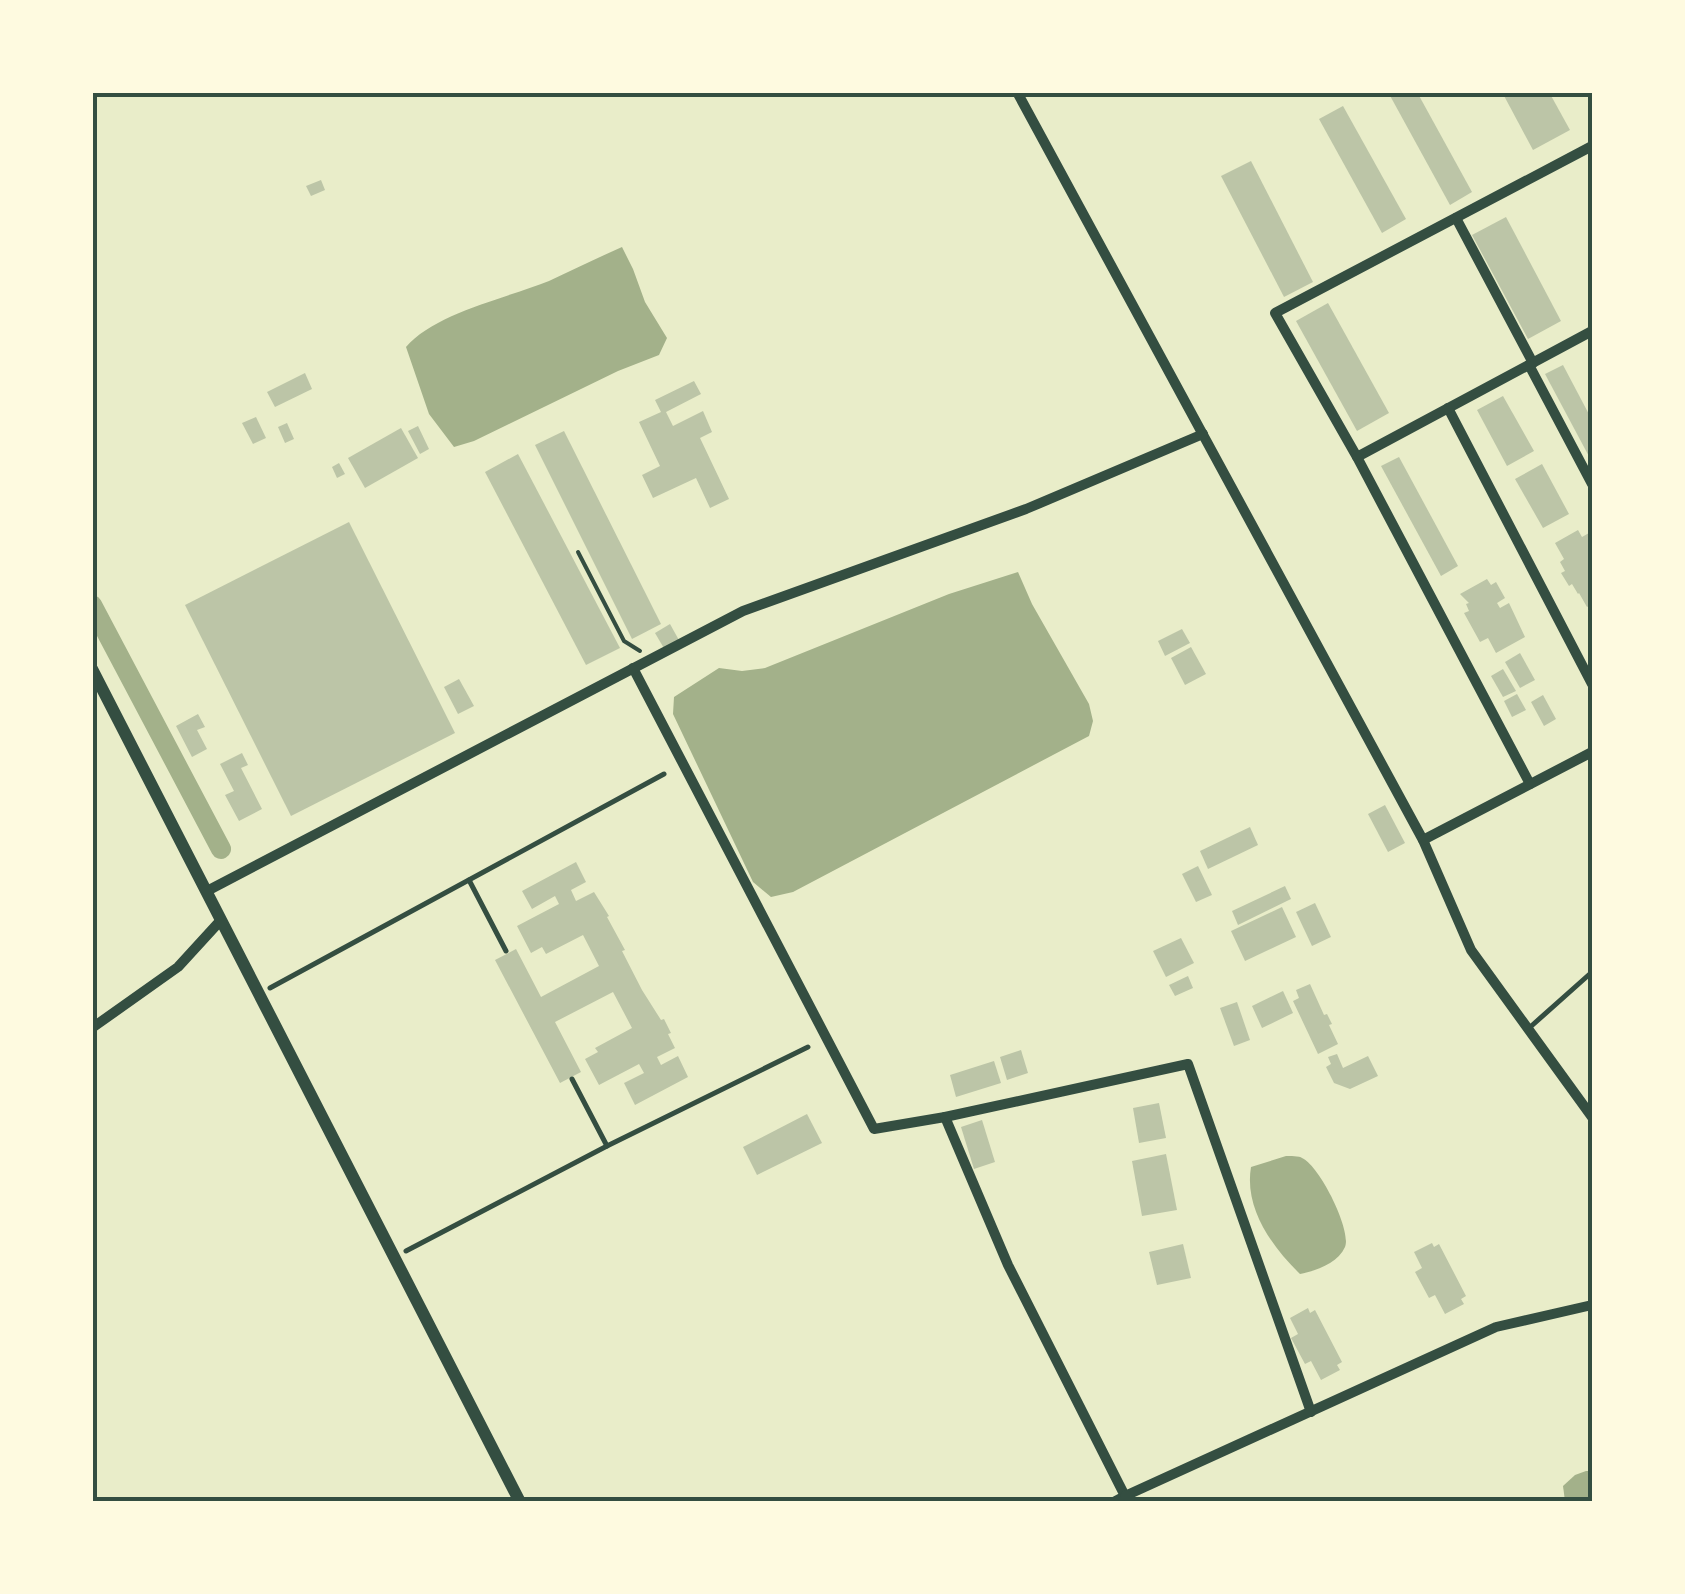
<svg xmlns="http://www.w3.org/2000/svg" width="1685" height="1594" font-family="'Alegreya Sans',sans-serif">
<rect width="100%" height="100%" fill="#e9edc9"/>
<g fill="#a3b18a">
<path d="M622,247L633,269L645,302L667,338L659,355L618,371L474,441L454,447L429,414L406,347C435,313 507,298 549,281C573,270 597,258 622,247Z"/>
<polygon points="1018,572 1032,604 1089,704 1093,721 1089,736 793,892 771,897 753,882 673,714 674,697 719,668 742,671 765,668 949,594"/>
<path d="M1286,1156C1289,1156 1300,1156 1302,1158C1319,1165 1352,1230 1345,1247C1338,1263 1316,1271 1300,1274C1272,1247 1244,1208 1251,1167Z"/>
<polygon points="1586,1471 1592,1471 1592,1501 1565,1501 1563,1486 1575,1475"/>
</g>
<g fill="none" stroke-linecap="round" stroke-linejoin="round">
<polyline stroke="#a3b18a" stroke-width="20" points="92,605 221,849"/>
</g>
<g fill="#bcc5a7">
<polygon points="1388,92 1417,92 1472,192 1450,205"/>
<polygon points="1502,92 1549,92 1570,130 1533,150"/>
<polygon points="1343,106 1406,219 1382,233 1319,119"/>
<polygon points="1251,161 1313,282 1284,297 1221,176"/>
<polygon points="321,180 325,190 311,196 306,186"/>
<polygon points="1506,217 1561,321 1528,339 1472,235"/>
<polygon points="1328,303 1389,413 1357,431 1296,321"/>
<polygon points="1563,365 1592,420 1592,462 1545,374"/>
<polygon points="305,373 312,389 275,407 267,392"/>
<polygon points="694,381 701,394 666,412 673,426 703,411 712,432 700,438 729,499 710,508 696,478 653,498 642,475 660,466 639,422 661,412 655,400"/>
<polygon points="1503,396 1534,451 1507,466 1477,410"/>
<polygon points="256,417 266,438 253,444 242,423"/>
<polygon points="287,423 294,439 285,443 278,427"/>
<polygon points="418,426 429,449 420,454 408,431"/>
<polygon points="401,428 418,458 365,488 348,458"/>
<polygon points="564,431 661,624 632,639 535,445"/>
<polygon points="518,454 620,648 586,665 485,472"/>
<polygon points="1399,457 1458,566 1441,576 1381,466"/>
<polygon points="339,463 345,474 337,478 332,467"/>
<polygon points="1542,464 1569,514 1543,528 1515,479"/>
<polygon points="349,522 455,733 291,816 185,605"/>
<polygon points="1578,530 1582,537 1589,533 1592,539 1592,604 1587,607 1579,593 1578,594 1572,584 1569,586 1561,573 1565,571 1560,562 1564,559 1555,543"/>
<polygon points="1487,579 1491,585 1496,582 1505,598 1497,603 1500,608 1509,603 1525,637 1496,653 1488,638 1480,642 1464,613 1469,611 1466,604 1469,603 1460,594"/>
<polygon points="670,624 680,642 665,650 655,633"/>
<polygon points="1182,629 1190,643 1165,656 1158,641"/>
<polygon points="1191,647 1206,674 1185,685 1171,658"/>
<polygon points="1520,653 1535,680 1520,688 1505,662"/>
<polygon points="1503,669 1516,691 1503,697 1491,676"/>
<polygon points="459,679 474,706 458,714 444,687"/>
<polygon points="1517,694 1526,710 1512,717 1504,701"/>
<polygon points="1543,695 1556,719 1544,726 1531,702"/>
<polygon points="198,714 205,727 197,730 207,749 192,757 176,726"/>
<polygon points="242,753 248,765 241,768 262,809 239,821 225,795 234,791 220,764"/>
<polygon points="1385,805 1405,843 1388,852 1368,814"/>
<polygon points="1250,827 1258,845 1208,869 1200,851"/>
<polygon points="576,862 586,882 571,890 576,901 594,892 609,916 607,917 625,950 622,951 642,990 661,1020 664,1019 671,1033 668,1034 675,1048 657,1057 661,1065 678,1056 688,1077 635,1105 624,1083 644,1073 639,1064 599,1085 585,1059 598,1052 595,1048 632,1028 613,992 555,1022 581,1072 560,1083 495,960 516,949 541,997 599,966 583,935 546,954 542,947 531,953 517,926 559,904 555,896 532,909 522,891"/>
<polygon points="1198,866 1212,895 1196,902 1182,874"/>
<polygon points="1285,886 1291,899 1238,925 1232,911"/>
<polygon points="1315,903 1331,937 1312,946 1296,912"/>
<polygon points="1282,907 1296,937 1245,961 1231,931"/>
<polygon points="1181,938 1194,963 1166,977 1153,951"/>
<polygon points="1188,976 1193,988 1175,996 1169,985"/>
<polygon points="1310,984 1324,1015 1327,1014 1332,1024 1329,1025 1338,1044 1318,1054 1293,1001 1299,998 1296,990"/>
<polygon points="1283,991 1293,1013 1262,1028 1252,1006"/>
<polygon points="1237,1002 1250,1040 1234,1046 1220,1008"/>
<polygon points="1021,1050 1028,1073 1007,1080 1000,1057"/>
<polygon points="1337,1054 1343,1068 1368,1056 1378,1076 1350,1089 1334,1083 1326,1067 1331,1064 1328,1057"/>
<polygon points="994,1061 1001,1083 956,1097 950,1075"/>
<polygon points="1159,1103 1166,1138 1139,1143 1133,1108"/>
<polygon points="807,1114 822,1143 757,1175 743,1147"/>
<polygon points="982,1120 995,1162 974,1169 961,1127"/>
<polygon points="1166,1154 1177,1210 1142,1216 1132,1161"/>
<polygon points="1432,1243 1434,1247 1439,1244 1466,1296 1461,1299 1464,1304 1445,1314 1435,1295 1429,1298 1415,1272 1422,1268 1414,1252"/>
<polygon points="1183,1244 1191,1278 1157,1285 1149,1252"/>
<polygon points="1308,1308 1310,1313 1315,1310 1342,1362 1337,1365 1340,1370 1321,1380 1311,1361 1305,1364 1291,1338 1298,1334 1290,1318"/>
</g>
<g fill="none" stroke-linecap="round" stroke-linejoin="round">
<polyline stroke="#344e41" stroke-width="4" points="578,552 624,641 640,651"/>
<g stroke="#344e41" stroke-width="5">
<polyline points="469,880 506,951"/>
<polyline points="270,988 664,774"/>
<polyline points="1528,1029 1592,972"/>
<polyline points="572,1079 607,1146"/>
<polyline points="406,1251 607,1146 808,1047"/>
</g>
<g stroke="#344e41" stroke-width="10">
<polyline points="1017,92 1423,840 1471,950 1592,1117"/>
<polyline points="1456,218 1533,363"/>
<polyline points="1529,365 1592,484"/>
<polyline points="1448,408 1592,684"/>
<polyline points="1357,457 1592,331"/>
<polyline points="633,668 874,1129 945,1117 1008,1265 1125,1496 1114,1502"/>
<polyline points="1530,784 1357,457 1275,313 1592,146"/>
<polyline points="1423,840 1592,752"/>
<polyline points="207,891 743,611 1026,509 1203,434"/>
<polyline points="92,1028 178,967 221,920"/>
<polyline points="945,1117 1188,1064 1311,1412"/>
<polyline points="1125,1496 1496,1327 1592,1305"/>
</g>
<polyline stroke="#344e41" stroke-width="12" points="92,669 520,1502"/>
</g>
<rect width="1685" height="1594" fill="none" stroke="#fefae0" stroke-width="190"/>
<rect x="95" y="95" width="1495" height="1404" fill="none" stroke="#344e41" stroke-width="4"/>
</svg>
